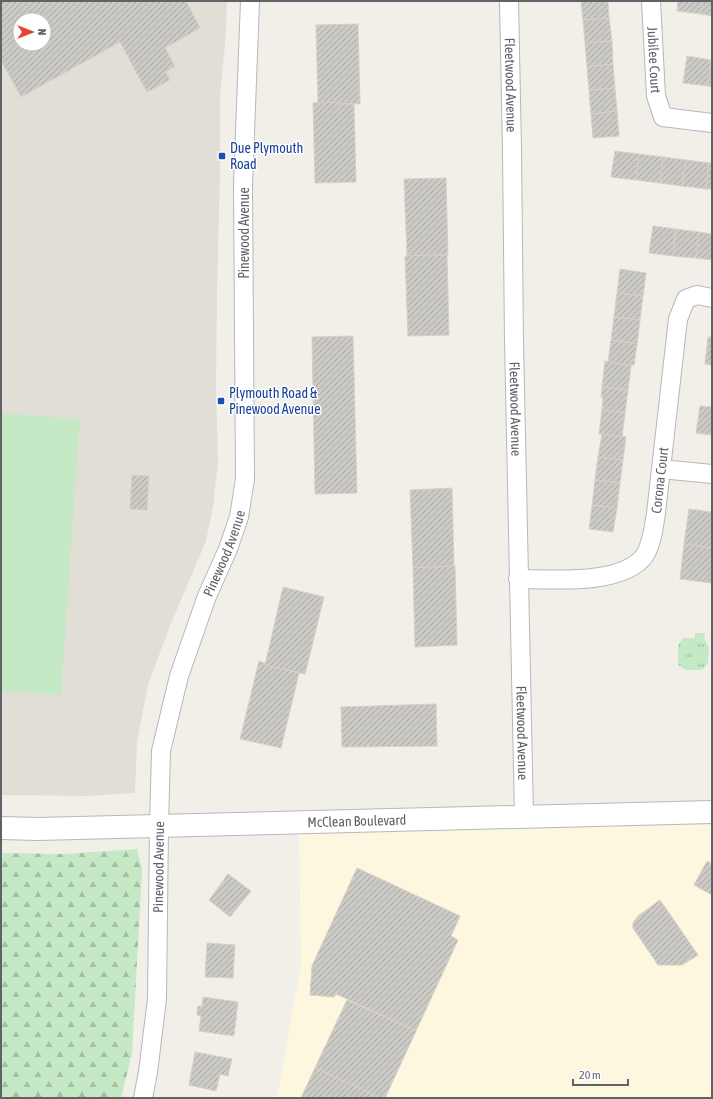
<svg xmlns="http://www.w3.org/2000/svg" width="713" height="1099" font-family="'Asap Condensed',sans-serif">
<defs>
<pattern id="forest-firs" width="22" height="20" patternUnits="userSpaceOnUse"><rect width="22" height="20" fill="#c5e8c5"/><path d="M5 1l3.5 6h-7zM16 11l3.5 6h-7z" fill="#a3c0a4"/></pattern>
<pattern id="park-tufts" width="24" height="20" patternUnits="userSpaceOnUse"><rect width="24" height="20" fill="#c5e8c5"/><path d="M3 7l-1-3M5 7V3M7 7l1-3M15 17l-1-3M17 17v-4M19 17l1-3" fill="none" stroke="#a3c0a4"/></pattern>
<pattern id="building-hatch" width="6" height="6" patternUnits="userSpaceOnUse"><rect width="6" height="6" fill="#cccac5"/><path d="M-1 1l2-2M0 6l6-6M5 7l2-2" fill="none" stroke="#a9a8a4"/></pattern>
</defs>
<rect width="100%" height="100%" fill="#f1efe8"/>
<polygon fill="#fef7e0" points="712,815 712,1098 277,1098 301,964 299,824"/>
<path fill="#e1ded6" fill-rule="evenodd" d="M1,1H227L226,33L220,97V173L217,292L216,387L218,462L213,507L206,541L171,623L148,685L137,741L135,793L88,796L1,795ZM20,20H44V44H20Z"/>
<polygon fill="#c5e8c5" points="1,413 80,419 61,695 1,691"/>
<polygon fill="url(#forest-firs)" points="137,849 142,870 132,1054 121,1098 1,1098 1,853 65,854"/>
<polygon fill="url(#park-tufts)" points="695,633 705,633 704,639 709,647 708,663 702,670 686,670 678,665 678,645 683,638 695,638"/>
<g fill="url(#building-hatch)" stroke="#d6d1c6" fill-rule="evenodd">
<path d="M1,1H186L200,28L165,48L175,66L166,72L170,80L147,92L120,42L21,97L1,60ZM20,20H44V44H20Z"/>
<polygon points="581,1 608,1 609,18 583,20"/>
<polygon points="678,1 703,1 701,14 677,11"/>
<polygon points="703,1 712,1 712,16 701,14"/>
<polygon points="609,18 612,41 585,43 583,20"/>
<polygon points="358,24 360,104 318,103 316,25"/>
<polygon points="612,41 613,64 587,67 585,43"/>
<polygon points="687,56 711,60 708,86 683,83"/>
<polygon points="711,60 712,60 712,87 708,86"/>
<polygon points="613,64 615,88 589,90 587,67"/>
<polygon points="615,88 617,111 591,114 589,90"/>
<polygon points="338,102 338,104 354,104 356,182 315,183 313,103"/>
<polygon points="617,111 619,136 593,138 591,114"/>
<polygon points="615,151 639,154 636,180 611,177"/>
<polygon points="639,154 663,157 660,183 636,180"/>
<polygon points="663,157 686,160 682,186 660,183"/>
<polygon points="686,160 709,163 706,189 682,186"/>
<polygon points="709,163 712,163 712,189 706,189"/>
<polygon points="446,178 448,255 407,256 404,179"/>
<polygon points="653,226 676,229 673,256 649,253"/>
<polygon points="676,229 699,232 696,258 673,256"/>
<polygon points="699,232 712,234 712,260 696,258"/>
<polygon points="447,255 449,335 408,336 405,256"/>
<polygon points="620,269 646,273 643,296 617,293"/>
<polygon points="617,293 643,296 640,320 614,317"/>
<polygon points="614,317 640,320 637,344 611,340"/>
<polygon points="353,336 357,493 315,494 312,337"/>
<polygon points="708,337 712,337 712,365 705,364"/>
<polygon points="611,340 637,344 634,365 631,365 631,366 608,362"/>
<polygon points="605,361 631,366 628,390 602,387"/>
<polygon points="602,387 628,390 625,413 602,410 603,398 601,397"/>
<polygon points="700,406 712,407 712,435 696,433"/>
<polygon points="602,410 625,413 622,437 599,434"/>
<polygon points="602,434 626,437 623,460 598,457"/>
<polygon points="598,457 623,460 620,483 595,480"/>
<polygon points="132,475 149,476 147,510 130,509"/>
<polygon points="595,480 620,483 617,508 592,505"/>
<polygon points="452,488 454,566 413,568 410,490"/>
<polygon points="592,505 617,508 613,532 589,529"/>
<polygon points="689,509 712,512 712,548 684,544"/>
<polygon points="684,544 712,548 712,583 680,579"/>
<polygon points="455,566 457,645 415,647 413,568"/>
<polygon points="283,587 324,597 305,674 265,665"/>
<polygon points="259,661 265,663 265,665 299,673 281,748 240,739"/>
<polygon points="436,704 437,746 342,747 341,707"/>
<polygon points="707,861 712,864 712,895 694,885"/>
<polygon points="357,868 460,916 451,936 458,940 416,1031 336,994 334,997 310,995 312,966"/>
<polygon points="228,874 251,891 230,917 209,900"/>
<polygon points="660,900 698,955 682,965 658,965 633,928 633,923 638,916"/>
<polygon points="207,943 235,945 233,978 205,977"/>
<polygon points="203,997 238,1002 234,1036 199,1031 201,1016 197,1015 198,1006 202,1006"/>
<polygon points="347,1000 416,1031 385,1098 380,1098 315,1068"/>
<polygon points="195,1052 232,1059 228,1076 220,1074 216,1091 189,1085"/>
<polygon points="315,1068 380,1098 301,1098"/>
</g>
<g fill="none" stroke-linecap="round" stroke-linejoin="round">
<g stroke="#b5b8bc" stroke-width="20">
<g id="minor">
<path id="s1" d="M509,1L512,149L514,341L524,816"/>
<path id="s2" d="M651,1L656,96L663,117L712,123"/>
<polyline points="661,469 712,474"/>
<path id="s3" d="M518,579C552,579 623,586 645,555C652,543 654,527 656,513L678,319L686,299L697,295L712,298"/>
<path id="s4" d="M143,1098L148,1072L157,999L159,825L161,751L179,676L207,596L228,549L239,517L245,479L243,185L250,1"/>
</g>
</g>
<g stroke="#b5b8bc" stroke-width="24">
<g id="tertiary">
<path id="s5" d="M1,828L38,829L712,812"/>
</g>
</g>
<use href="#minor" stroke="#fff" stroke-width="18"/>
<use href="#tertiary" stroke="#fff" stroke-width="22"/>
</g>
<g fill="#1a4fb4" stroke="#fff" stroke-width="1.5">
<rect x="218" y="152" width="8" height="8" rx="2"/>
<rect x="217" y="397" width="8" height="8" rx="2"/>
</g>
<g text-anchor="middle" stroke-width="3" stroke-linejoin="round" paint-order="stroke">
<g font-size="14" fill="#5f6368" stroke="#fff">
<text dy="5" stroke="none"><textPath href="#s2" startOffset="59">Jubilee Court</textPath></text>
<text dy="5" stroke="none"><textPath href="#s1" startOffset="84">Fleetwood Avenue</textPath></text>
<text transform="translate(244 233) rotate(-90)" y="5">Pinewood Avenue</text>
<text dy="5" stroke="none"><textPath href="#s1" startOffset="408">Fleetwood Avenue</textPath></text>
<text dy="5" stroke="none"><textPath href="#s3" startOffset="210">Corona Court</textPath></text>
<text dy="5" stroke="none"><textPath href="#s4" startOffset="556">Pinewood Avenue</textPath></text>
<text dy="5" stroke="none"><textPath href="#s1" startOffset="732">Fleetwood Avenue</textPath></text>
<text dy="5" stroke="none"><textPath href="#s5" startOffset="356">McClean Boulevard</textPath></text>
<text dy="5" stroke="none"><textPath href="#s4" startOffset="232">Pinewood Avenue</textPath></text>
</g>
<g font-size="14" fill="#164399" stroke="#fff" text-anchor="start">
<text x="230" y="153">Due Plymouth<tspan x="230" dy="16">Road</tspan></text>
<text x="229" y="398">Plymouth Road &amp;<tspan x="229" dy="16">Pinewood Avenue</tspan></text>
</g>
</g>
<rect width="713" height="1099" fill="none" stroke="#5f6368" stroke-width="4"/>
<g transform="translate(32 32) rotate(90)"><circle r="19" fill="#ffffff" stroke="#bfc1c3"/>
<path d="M0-3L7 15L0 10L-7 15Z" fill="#ea4335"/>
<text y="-6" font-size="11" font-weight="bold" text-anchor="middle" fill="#5f6368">N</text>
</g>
<path d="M573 1079v6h55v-6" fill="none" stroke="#5f6368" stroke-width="2"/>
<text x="579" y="1079" font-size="12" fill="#5f6368" stroke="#ffffff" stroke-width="3" paint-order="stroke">20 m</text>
</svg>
